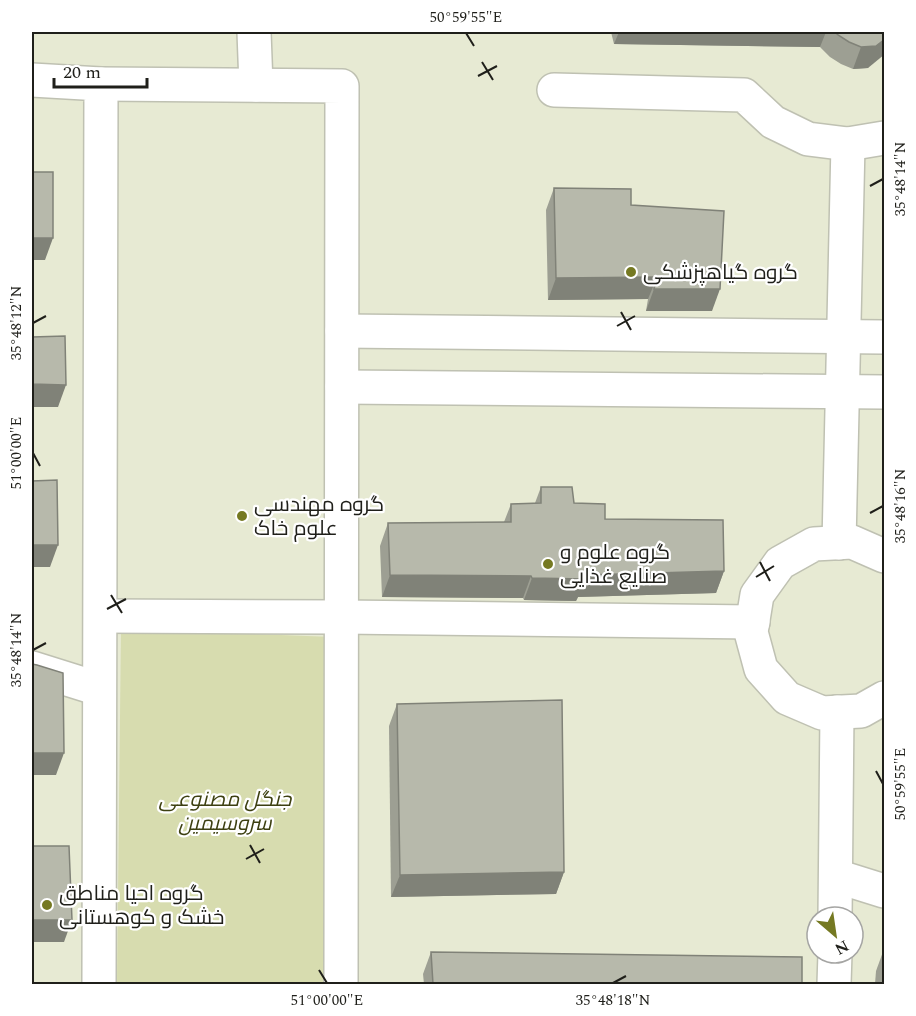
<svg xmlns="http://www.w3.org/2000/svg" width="916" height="1016" font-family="Spectral,Cairo,serif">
<rect width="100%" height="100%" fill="#f4f6e6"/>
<path fill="#e7ead3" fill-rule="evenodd" d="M32,32H884V984H32ZM817,917H853V953H817Z"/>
<polygon fill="#d7dcaf" points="121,629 333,637 328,984 117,984"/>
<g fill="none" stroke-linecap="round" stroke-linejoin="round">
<g stroke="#bfc1b2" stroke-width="36">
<g id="street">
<polyline points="254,32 256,85"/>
<polyline points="32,80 101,84 99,984"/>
<polyline points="101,84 342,86 341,984"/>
<polyline points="554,90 744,95 773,122 808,139 848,144 884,138"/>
<polyline points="342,331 884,337"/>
<polyline points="342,387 884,392"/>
<polyline points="839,543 848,144"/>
<polyline points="884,556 852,542 814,544 780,563 757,595 751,632 761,669 787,698 822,713 861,711 884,698"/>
<polyline points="101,616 342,617 753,622"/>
<polyline points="32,668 99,689"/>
<polyline points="836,876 884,891"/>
<polyline points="835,917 837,712"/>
<polyline points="834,984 835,953"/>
</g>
</g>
<use href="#street" stroke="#fff" stroke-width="33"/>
</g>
<g fill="#9d9f93">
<polygon points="611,32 885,32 868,68 853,69 841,64 830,57 820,47 614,44"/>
<polygon points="554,188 631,205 712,311 646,311 648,299 548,300 546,210"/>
<polygon points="541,487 574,503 605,519 724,571 716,593 578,597 576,601 524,600 523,598 382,597 380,546 388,523 504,522 511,504 535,503"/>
<polygon points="397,704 564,872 556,894 391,897 389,726"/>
<polygon points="884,949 885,984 875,984 876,971"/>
<polygon points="431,952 802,984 424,984 423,974"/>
</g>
<g fill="#808278">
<polygon points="619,32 826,32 820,47 614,44"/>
<polygon points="885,39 885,54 868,68 853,69 861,47"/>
<polygon points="32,238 53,238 45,260 32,260"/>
<polygon points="657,277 648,299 548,300 556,278"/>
<polygon points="654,289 720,289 712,311 646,311"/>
<polygon points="32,384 66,385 58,407 32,407"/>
<polygon points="32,545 58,545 50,567 32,567"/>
<polygon points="724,571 716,593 578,597 576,601 524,600 532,578 586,575"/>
<polygon points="390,575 531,576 523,598 382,597"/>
<polygon points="32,753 64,753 56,775 32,775"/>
<polygon points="564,872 556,894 391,897 400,875"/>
<polygon points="32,920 72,920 64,942 32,942"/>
</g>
<g fill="#b7b9ab" stroke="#808278" stroke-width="1.5">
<polygon points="835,32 885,32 885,39 876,46 861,47 849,42 838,35"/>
<rect x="32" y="172" width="21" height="66"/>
<polygon points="554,188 631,189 631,205 724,211 720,289 654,289 657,277 556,278"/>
<polygon points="65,336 66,385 32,384 32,337"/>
<polygon points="57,480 58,545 32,545 32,481"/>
<polygon points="541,487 572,487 574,503 605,504 605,519 723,520 724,571 586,575 584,579 532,578 531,576 390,575 388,523 511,522 511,504 541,503"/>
<polygon points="32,664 37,665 63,673 64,753 32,753"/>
<polygon points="562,700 564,872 400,875 397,704"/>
<polygon points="32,846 69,846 72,920 32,920"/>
<polygon points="884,949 885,949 885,984 883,984"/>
<polygon points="431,952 802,957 802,984 433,984"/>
</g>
<path fill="none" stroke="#1f1f1a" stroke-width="2" d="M466,33L474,46M482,62L493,80M478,76L497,66M870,186L883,179M621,312L631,330M33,323L46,316M617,326L635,316M33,453L40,466M870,513L883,506M760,562L770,581M756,577L774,566M111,595L122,613M107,609L126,599M33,650L46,643M876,771L883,784M250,845L260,863M246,859L264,849M319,970L327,983M613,983L626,976"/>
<g fill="#757922" stroke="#fff" stroke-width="2">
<circle cx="631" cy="272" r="6"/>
<circle cx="242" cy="516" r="6"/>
<circle cx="548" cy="564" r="6"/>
<circle cx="47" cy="905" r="6"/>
</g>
<g text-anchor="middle" stroke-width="4.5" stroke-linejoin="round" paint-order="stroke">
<g font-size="21" fill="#1f1f1a" stroke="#fff" text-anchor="start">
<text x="643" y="279">گروه گیاهپزشکی</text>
<text x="254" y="511">گروه مهندسی<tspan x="254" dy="24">علوم خاک</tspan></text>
<text x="560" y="559">گروه علوم و<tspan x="560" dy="24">صنایع غذایی</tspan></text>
<text x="59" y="900">گروه احیا مناطق<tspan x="59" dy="24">خشک و کوهستانی</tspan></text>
</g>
<g font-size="21" font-style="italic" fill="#3d4011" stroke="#fff">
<text x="225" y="806">جنگل مصنوعی<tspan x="225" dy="24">سروسیمین</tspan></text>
</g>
</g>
<rect width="916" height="1016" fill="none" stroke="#ffffff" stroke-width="66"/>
<g transform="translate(835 935) rotate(151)"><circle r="28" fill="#ffffff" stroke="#a5a5a3" stroke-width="1.5"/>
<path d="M0-4.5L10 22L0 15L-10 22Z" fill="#757922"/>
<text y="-9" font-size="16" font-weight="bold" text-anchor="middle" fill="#1f1f1a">N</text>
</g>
<path d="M54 78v9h93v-9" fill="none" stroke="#1f1f1a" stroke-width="3"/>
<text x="63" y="78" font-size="18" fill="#1f1f1a" stroke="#ffffff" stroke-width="4.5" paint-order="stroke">20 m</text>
<rect x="33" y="33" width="850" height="950" fill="none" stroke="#1f1f1a" stroke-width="2"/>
<g font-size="15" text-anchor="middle" fill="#1f1f1a">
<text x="466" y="22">50°59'55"E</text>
<text transform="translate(900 179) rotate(-90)" y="5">35°48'14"N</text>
<text transform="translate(16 323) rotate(-90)" y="5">35°48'12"N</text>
<text transform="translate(16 453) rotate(-90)" y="5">51°00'00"E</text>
<text transform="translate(900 506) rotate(-90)" y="5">35°48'16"N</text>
<text transform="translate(16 650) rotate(-90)" y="5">35°48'14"N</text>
<text transform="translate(900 784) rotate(-90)" y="5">50°59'55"E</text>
<text x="327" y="1005">51°00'00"E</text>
<text x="613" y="1005">35°48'18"N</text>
</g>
</svg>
